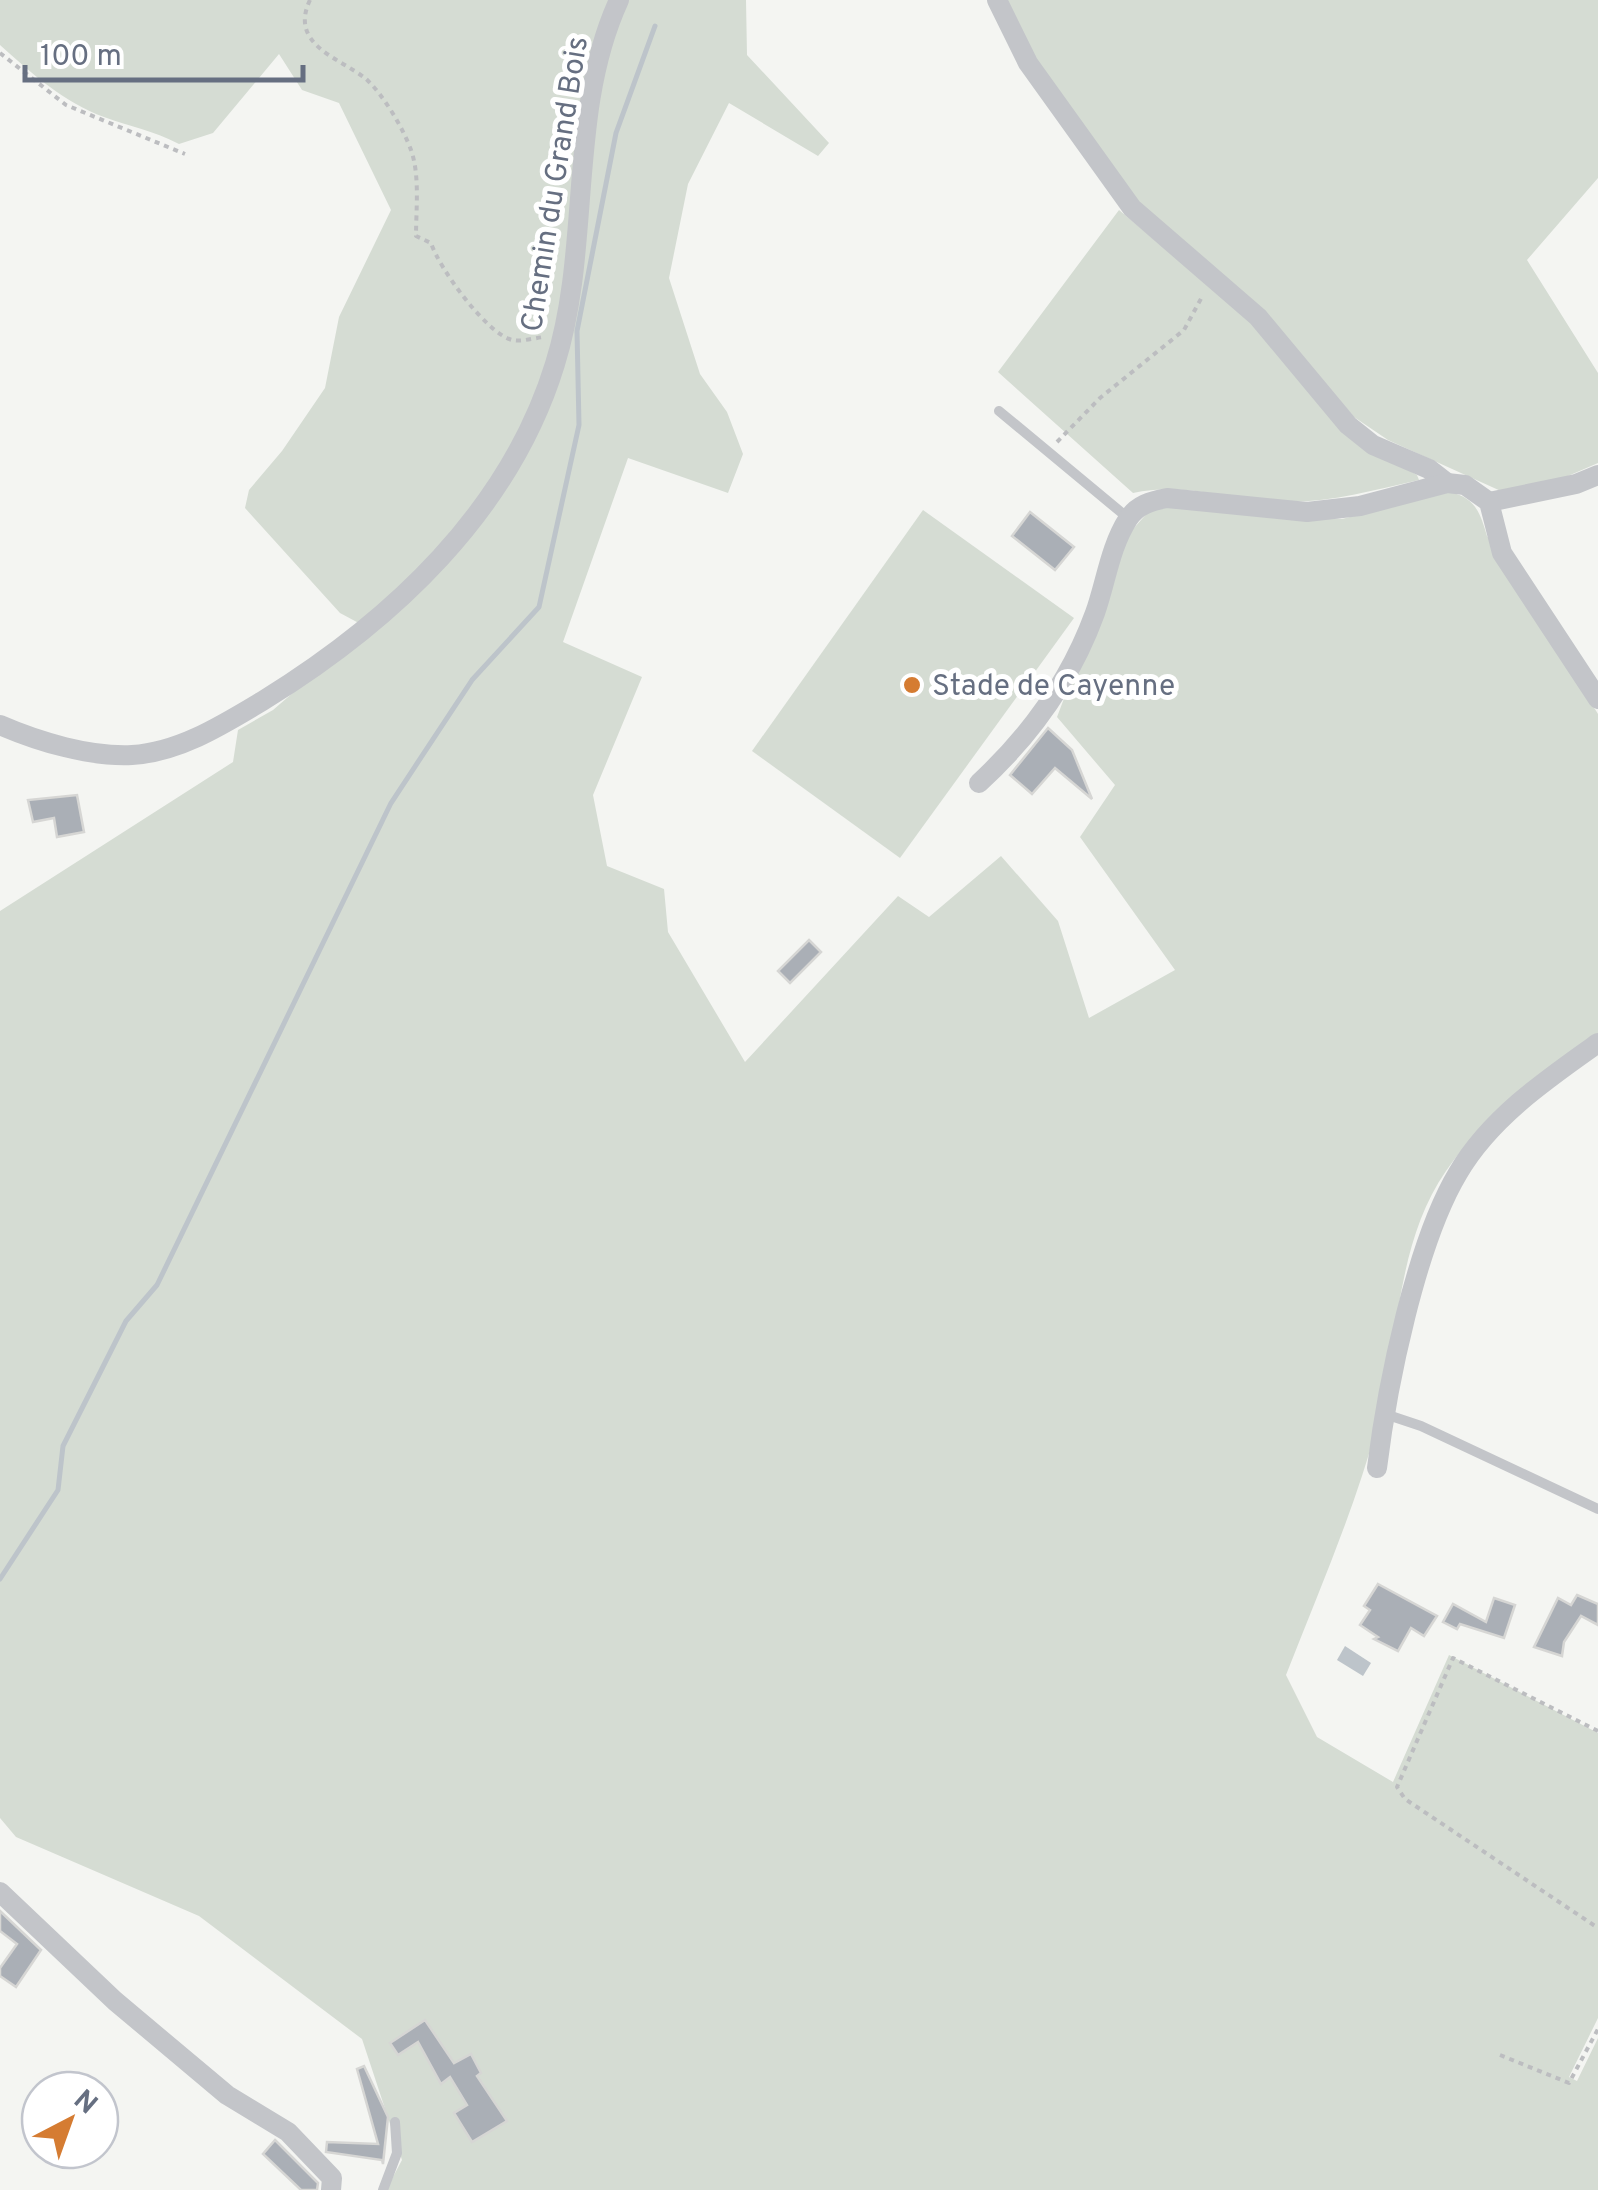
<svg xmlns="http://www.w3.org/2000/svg" width="1598" height="2190" font-family="Overpass,sans-serif">
<rect width="100%" height="100%" fill="#f4f5f2"/>
<g fill="#d5dcd3">
<path d="M0,0H746L747,55L829,143L818,156L729,103L688,184L669,278L700,374L727,412L743,454L728,493L628,458L563,642L642,677L593,795L607,866L664,889L668,932L745,1062L898,896L929,917L1001,856L1058,921L1089,1018L1175,970L1080,837L1115,785L1057,717L1125,538L1150,510L1170,506L1342,519L1450,492C1475,498 1480,512 1487,536L1598,714V1035C1546,1076 1484,1115 1446,1171C1395,1244 1399,1343 1377,1426C1354,1511 1318,1593 1286,1675L1317,1737L1393,1782L1449,1655L1598,1733V2018L1569,2077L1577,2081L1598,2038V2190H386L402,2160L362,2039L199,1916L16,1837L0,1818V911L233,762L238,730L273,710L368,628L340,613L245,508L249,490L282,451L325,388L339,317L391,210L339,103L302,90L279,54L213,133L179,144C152,130 131,127 104,117C65,103 31,73 0,45Z"/>
<polygon points="1006,0 1598,0 1598,178 1527,260 1598,373 1598,463 1561,479 1503,492 1388,440 1354,417 1260,308 1133,197 1030,51"/>
<path d="M1119,210L1250,320L1372,450L1417,475L1419,480C1370,491 1322,505 1272,501C1224,498 1181,482 1133,493L998,372Z"/>
<polygon points="923,510 1074,618 900,858 752,751"/>
</g>
<polygon fill="#bdc4ca" points="1345,1646 1371,1663 1363,1676 1337,1660"/>
<g fill="none" stroke-linecap="round" stroke-linejoin="round">
<polyline stroke="#bdc4ca" stroke-width="5" points="0,1579 58,1490 63,1446 126,1321 157,1285 391,803 472,680 539,607 579,425 577,331 616,133 655,26"/>
</g>
<g fill="#aaafb6" stroke="#d6d6d4" stroke-width="2.5">
<polygon points="1030,512 1074,547 1055,570 1012,536"/>
<polygon points="1048,728 1072,750 1092,799 1055,768 1032,794 1010,775"/>
<polygon points="77,795 84,832 57,837 54,818 33,822 28,800"/>
<polygon points="809,940 821,952 790,983 778,971"/>
<polygon points="1378,1584 1437,1616 1424,1636 1411,1628 1398,1651 1374,1639 1378,1637 1360,1625 1370,1610 1364,1606"/>
<polygon points="1577,1595 1598,1604 1598,1625 1581,1616 1564,1642 1562,1656 1534,1647 1558,1598 1571,1605"/>
<polygon points="1494,1598 1515,1605 1504,1638 1460,1624 1457,1629 1443,1622 1453,1604 1486,1622"/>
<polygon points="0,1911 41,1950 16,1987 0,1976 0,1968 17,1944 0,1931"/>
<polygon points="425,2020 454,2063 471,2054 481,2073 477,2076 507,2121 472,2142 454,2113 467,2105 450,2077 441,2084 418,2042 398,2055 390,2043"/>
<polygon points="364,2066 388,2117 383,2164 382,2160 326,2152 327,2142 378,2144 357,2069"/>
<polygon points="275,2140 318,2183 317,2190 301,2190 263,2154"/>
</g>
<g fill="none" stroke-linecap="round" stroke-linejoin="round">
<g stroke="#bcbdc0" stroke-width="4" stroke-dasharray="5 5" stroke-linecap="butt">
<path d="M310,0C289,44 337,57 365,78C383,94 403,128 411,150C420,175 416,210 416,236L431,243C439,268 486,333 512,340C521,342 534,338 544,337"/>
<polyline points="0,53 66,105 185,154"/>
<polyline points="1057,442 1100,398 1184,330 1203,295"/>
<polyline points="1598,1731 1453,1658 1397,1787 1405,1799 1598,1928"/>
<polyline points="1500,2055 1569,2083 1598,2029"/>
</g>
<g stroke="#c3c5c9" stroke-width="10">
<polyline points="999,411 1128,518"/>
<polyline points="1385,1414 1421,1426 1598,1509"/>
<polyline points="383,2190 397,2153 395,2122"/>
</g>
<g stroke="#c3c5c9" stroke-width="20">
<polyline points="997,0 1028,63 1132,208 1258,317 1348,425 1373,445 1429,469 1447,483"/>
<polyline points="1489,502 1576,484 1598,475"/>
<path d="M0,725C39,742 90,757 132,755C180,752 224,724 264,700C392,621 510,511 555,364C592,246 567,113 619,0"/>
<path d="M979,783C1030,736 1071,679 1095,613C1106,582 1110,547 1128,519C1137,505 1151,501 1167,498L1307,512L1360,506L1447,483L1465,485L1489,502L1502,553L1598,699"/>
<path d="M1377,1468C1387,1386 1416,1243 1458,1173C1490,1118 1547,1079 1598,1043"/>
<polyline points="0,1892 115,2001 227,2095 288,2132 332,2178 331,2190"/>
</g>
</g>
<circle fill="#d57c32" stroke="#fff" stroke-width="4" cx="912" cy="685" r="10"/>
<g text-anchor="middle" stroke-width="10" stroke-linejoin="round" paint-order="stroke">
<g font-size="30" fill="#666f81" stroke="#fff">
<text transform="translate(554 184) rotate(-81)" y="10">Chemin du Grand Bois</text>
</g>
<g font-size="30" fill="#666f81" stroke="#fff" text-anchor="start">
<text x="932" y="695">Stade de Cayenne</text>
</g>
</g>
<g transform="translate(70 2120) rotate(41)"><circle r="48" fill="#ffffff" stroke="#c2c5cd" stroke-width="2.5"/>
<path d="M0-8L18 38L0 25L-18 38Z" fill="#d57c32"/>
<text y="-15" font-size="28" font-weight="bold" text-anchor="middle" fill="#666f81">N</text>
</g>
<path d="M25 65v15h278v-15" fill="none" stroke="#666f81" stroke-width="5"/>
<text x="40" y="65" font-size="30" fill="#666f81" stroke="#ffffff" stroke-width="8" paint-order="stroke">100 m</text>
</svg>
